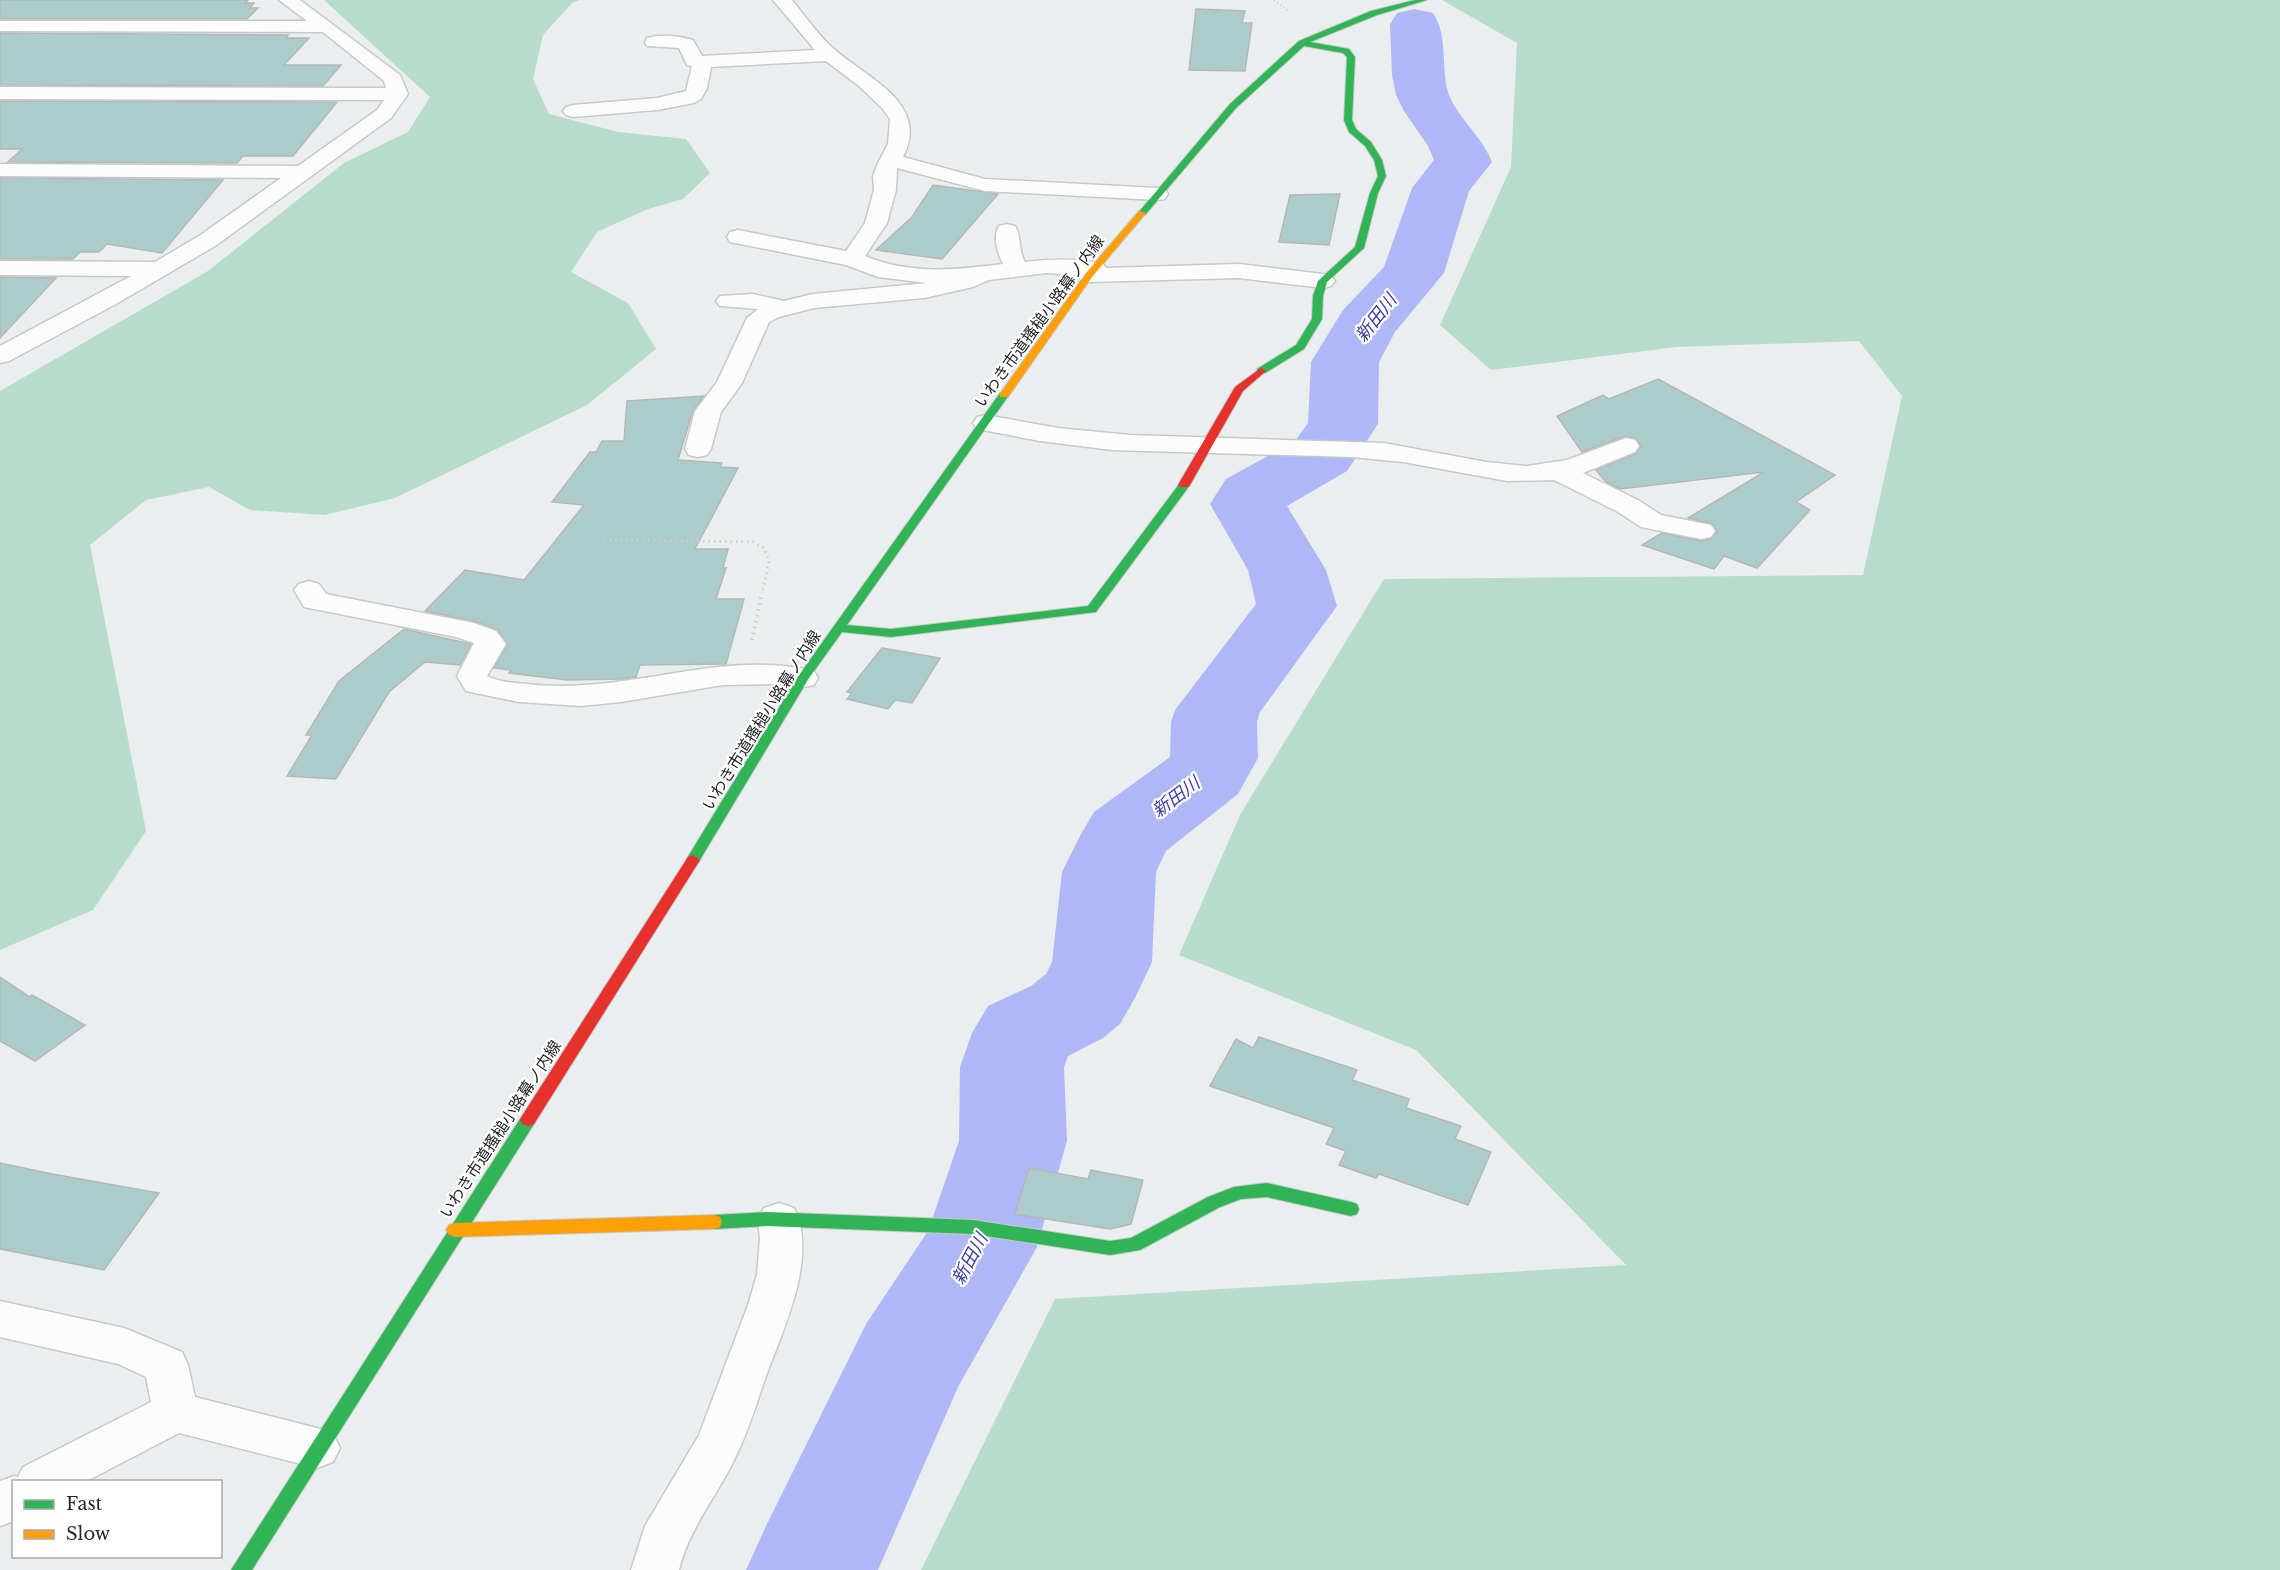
<svg xmlns="http://www.w3.org/2000/svg" width="2280" height="1570" font-family="'Libre Baskerville','Noto Sans JP',serif">
<rect width="100%" height="100%" fill="#ebeeef"/>
<g fill="#b7dccb">
<polygon points="324,0 580,0 572,3 543,35 533,79 549,114 618,132 686,139 710,173 683,199 648,209 597,232 571,272 628,303 656,349 587,405 395,498 325,515 250,510 209,487 146,500 90,545 146,831 93,910 0,950 0,391 208,271 344,163 408,132 430,97"/>
<polygon points="1442,0 2280,0 2280,1570 921,1570 1055,1299 1626,1265 1416,1050 1179,955 1240,815 1384,579 1863,575 1902,396 1859,341 1677,347 1491,370 1440,325 1511,167 1517,43"/>
</g>
<g fill="none" stroke-linecap="round" stroke-linejoin="round">
<path fill="#afb8f7" fill-rule="evenodd" d="M1415,9L1433,13C1449,37 1440,69 1449,95C1458,118 1482,136 1492,162L1469,191L1444,273L1395,332L1379,362L1378,424L1347,471L1287,506L1326,570L1337,606L1260,712L1257,722L1258,758L1238,794L1166,851L1156,872L1152,962L1135,998L1120,1024L1103,1038L1068,1056L1064,1067L1067,1141L1037,1247L958,1387L878,1570H746L766,1526L866,1324L928,1231L959,1141L960,1067L972,1033L988,1006L1031,986L1046,974L1052,962L1062,872L1081,834L1094,812L1170,757L1171,722L1175,710L1256,604L1248,570L1210,504L1226,479L1295,441L1308,423L1311,362L1343,310L1384,267L1412,188L1434,160L1428,146L1404,111L1396,95L1392,75L1390,24L1397,13Z"/>
</g>
<g fill="#accccb" stroke="#b5b7b7" stroke-width="1.5">
<polygon points="0,0 248,0 245,3 254,3 250,8 258,8 247,19 0,19"/>
<polygon points="1196,9 1245,11 1242,23 1252,23 1245,71 1189,70"/>
<polygon points="0,33 288,35 286,38 309,38 284,65 341,65 323,86 0,85"/>
<polygon points="0,101 337,102 293,156 243,156 237,163 8,162 22,149 0,149"/>
<polygon points="0,178 223,180 162,253 107,244 99,252 80,252 73,259 0,259"/>
<polygon points="933,185 998,194 942,259 876,250 912,217"/>
<polygon points="1340,194 1329,245 1279,242 1290,195"/>
<polygon points="0,277 56,278 0,338"/>
<polygon points="1658,379 1835,475 1796,502 1810,510 1757,568 1724,556 1714,569 1642,545 1662,533 1701,541 1711,539 1717,532 1713,524 1688,518 1764,472 1620,489 1606,482 1596,470 1636,454 1641,447 1637,439 1625,436 1582,452 1557,416 1603,395 1609,399"/>
<polygon points="704,396 693,410 678,460 722,463 720,467 738,468 695,549 728,549 723,568 726,568 716,599 744,599 726,664 640,665 636,677 622,679 567,680 509,673 511,670 494,668 508,644 498,630 474,621 425,611 465,570 524,580 584,505 552,502 590,452 596,452 602,441 624,441 627,401"/>
<polygon points="404,629 471,644 460,665 425,662 389,692 336,779 287,776 312,735 306,735 339,681"/>
<polygon points="882,648 940,658 912,703 895,700 888,709 847,699 852,693 847,692"/>
<polygon points="0,977 30,997 32,995 85,1025 35,1061 0,1041"/>
<polygon points="1259,1037 1357,1070 1352,1080 1409,1099 1406,1108 1461,1126 1455,1139 1491,1152 1468,1205 1379,1174 1376,1178 1339,1165 1346,1151 1326,1144 1334,1128 1210,1086 1236,1039 1253,1048"/>
<polygon points="0,1163 52,1174 159,1193 104,1270 0,1249"/>
<polygon points="1029,1168 1088,1179 1091,1170 1143,1180 1131,1224 1110,1229 1015,1214"/>
</g>
<g fill="none" stroke-linecap="round" stroke-linejoin="round">
<g stroke="#c6c9c9" stroke-width="3">
<g id="street">
<polygon points="279,0 300,0 400,75 408,94 391,118 215,246 116,304 9,361 0,363 0,346 131,276 0,275 0,261 155,262 199,236 281,178 0,176 0,164 298,166 377,110 384,100 0,99 0,87 386,88 384,81 323,32 0,31 0,21 307,21"/>
<path d="M773,0H792C805,16 818,35 834,49C866,78 931,103 903,157L985,179L1157,188L1165,189L1168,194L1165,199L1157,200L985,191L897,168L896,190L887,223L865,256C910,275 956,270 1003,264C998,254 992,237 999,226L1007,224L1015,226C1022,237 1018,251 1025,262C1050,259 1078,258 1103,264L1106,268L1239,264L1323,274L1331,276L1335,281L1331,286L1323,288L1239,278L1089,282L1081,280L1078,275L1046,273L989,280L973,287L924,298L814,308L779,317L769,322L742,383L721,412L711,449L707,455L698,457L689,455L685,449L695,411L717,382L747,318L758,309L720,306L716,301L720,296L753,294L784,301L813,294L927,283L878,277L846,265L730,242L727,237L730,232L738,230L846,251L865,223L874,190L873,176L877,165L888,144L890,119L883,109L859,86L826,61L711,67L707,88L701,99L694,103L657,110L573,117L566,115L563,111L566,107L573,105L657,98L686,91L692,66L687,65L679,48L647,46L645,42L647,38C662,34 678,36 693,40L702,56L815,50Z"/>
<polygon points="986,415 1058,428 1130,435 1384,443 1486,462 1527,466 1567,460 1626,438 1635,440 1639,446 1635,452 1583,473 1638,500 1661,515 1711,525 1715,531 1711,537 1701,539 1641,527 1618,512 1554,480 1507,481 1403,462 1352,457 1112,450 1040,441 977,429 973,423 977,417"/>
<path d="M309,581L319,584L326,594L474,623L496,631L506,644L487,676C498,682 515,683 527,684C625,696 720,648 814,671L818,678L814,685L803,687L775,684L723,685L621,702L581,706L519,702L466,691L457,676L474,643L456,637L304,607L294,590L299,584Z"/>
<path d="M779,1203L794,1208C819,1257 782,1332 765,1379C756,1405 748,1432 736,1456C718,1495 689,1528 679,1570H631L645,1526L699,1435L748,1305L757,1275L760,1238L758,1220L764,1208Z"/>
<polygon points="0,1301 124,1328 182,1352 188,1365 195,1397 317,1428 333,1434 340,1448 333,1462 317,1468 179,1433 85,1482 14,1482 14,1521 0,1526 0,1481 14,1476 18,1477 23,1467 151,1402 146,1377 118,1364 0,1337"/>
</g>
</g>
<g stroke="#c6c9c9" stroke-width="2">
<g id="fast">
<polygon points="1415,0 1427,0 1377,15 1310,42 1349,49 1355,57 1352,120 1356,129 1371,142 1382,160 1386,176 1378,193 1364,248 1327,282 1323,296 1322,319 1304,349 1265,373 1257,373 1257,369 1296,345 1312,319 1313,296 1318,281 1355,247 1370,193 1378,176 1374,160 1365,146 1349,132 1344,120 1347,57 1343,53 1304,46 1236,108 1145,215 1138,213 1230,104 1299,41 1371,11"/>
<polygon points="1004,392 1009,395 847,625 891,629 1088,606 1180,483 1188,483 1190,485 1096,612 891,637 842,632 809,678 698,863 688,863 686,860 797,678 1000,393"/>
<polygon points="528,1114 534,1116 536,1120 534,1124 252,1570 231,1570 522,1116"/>
<polygon points="1267,1183 1351,1202 1357,1204 1359,1209 1357,1214 1351,1216 1267,1197 1241,1199 1220,1207 1140,1250 1110,1255 973,1234 767,1226 714,1229 708,1227 706,1222 708,1217 714,1215 767,1212 973,1220 1110,1241 1131,1238 1208,1197 1234,1187"/>
</g>
</g>
<g stroke="#c6c9c9" stroke-width="2">
<g id="slow">
<polygon points="1139,211 1146,213 1092,277 1008,397 1000,397 999,395 1086,273"/>
<polygon points="714,1215 720,1217 722,1222 720,1227 714,1229 455,1237 449,1235 446,1230 449,1225 455,1223"/>
</g>
</g>
<g stroke="#c6c9c9" stroke-width="2">
<g id="jam">
<polygon points="1261,368 1266,371 1243,391 1190,485 1188,487 1180,487 1178,485 1235,387"/>
<polygon points="693,855 700,860 534,1124 528,1126 522,1124 520,1120 522,1116 688,857"/>
</g>
</g>
<polyline stroke="#ccc" stroke-width="2" stroke-dasharray="1 3" stroke-linecap="butt" points="1274,0 1290,12"/>
<polyline stroke="#ccc" stroke-width="3" stroke-dasharray="1.5 4" stroke-linecap="butt" points="604,540 753,542 764,548 769,562 762,594"/>
<polyline stroke="#ccc" stroke-width="4" stroke-dasharray="1.5 4.5" stroke-linecap="butt" points="752,640 762,593"/>
<use href="#street" fill="#fcfcfd" fill-rule="evenodd"/>
<use href="#fast" fill="#30b455" fill-rule="evenodd"/>
<use href="#slow" fill="#ff9f0a" fill-rule="evenodd"/>
<use href="#jam" fill="#e5322d" fill-rule="evenodd"/>
</g>
<g text-anchor="middle" stroke-width="4.5" stroke-linejoin="round" paint-order="stroke">
<g font-size="16" fill="#242627" stroke="#fff">
<text transform="translate(1039 321) rotate(-54)" y="6">いわき市道搔槌小路幕ノ内線</text>
<text transform="translate(761 720) rotate(-58)" y="6">いわき市道搔槌小路幕ノ内線</text>
<text transform="translate(500 1129) rotate(-57)" y="6">いわき市道搔槌小路幕ノ内線</text>
</g>
<g font-size="18" font-style="italic" fill="#3c3da2" stroke="#fff">
<text transform="translate(1376 318) rotate(-52)" y="6">新田川</text>
<text transform="translate(1176 797) rotate(-37)" y="6">新田川</text>
<text transform="translate(970 1259) rotate(-62)" y="6">新田川</text>
</g>
</g>
<rect x="12" y="1480" width="210" height="78" fill="#ffffff" stroke="#a7a8a9" stroke-width="1.5"/>
<rect x="24" y="1500" width="30" height="9" fill="#30b455" stroke="#a7a8a9" stroke-width="1.5"/>
<text x="66" y="1510" font-size="18" fill="#242627">Fast</text>
<rect x="24" y="1530" width="30" height="9" fill="#ff9f0a" stroke="#a7a8a9" stroke-width="1.5"/>
<text x="66" y="1540" font-size="18" fill="#242627">Slow</text>
</svg>
